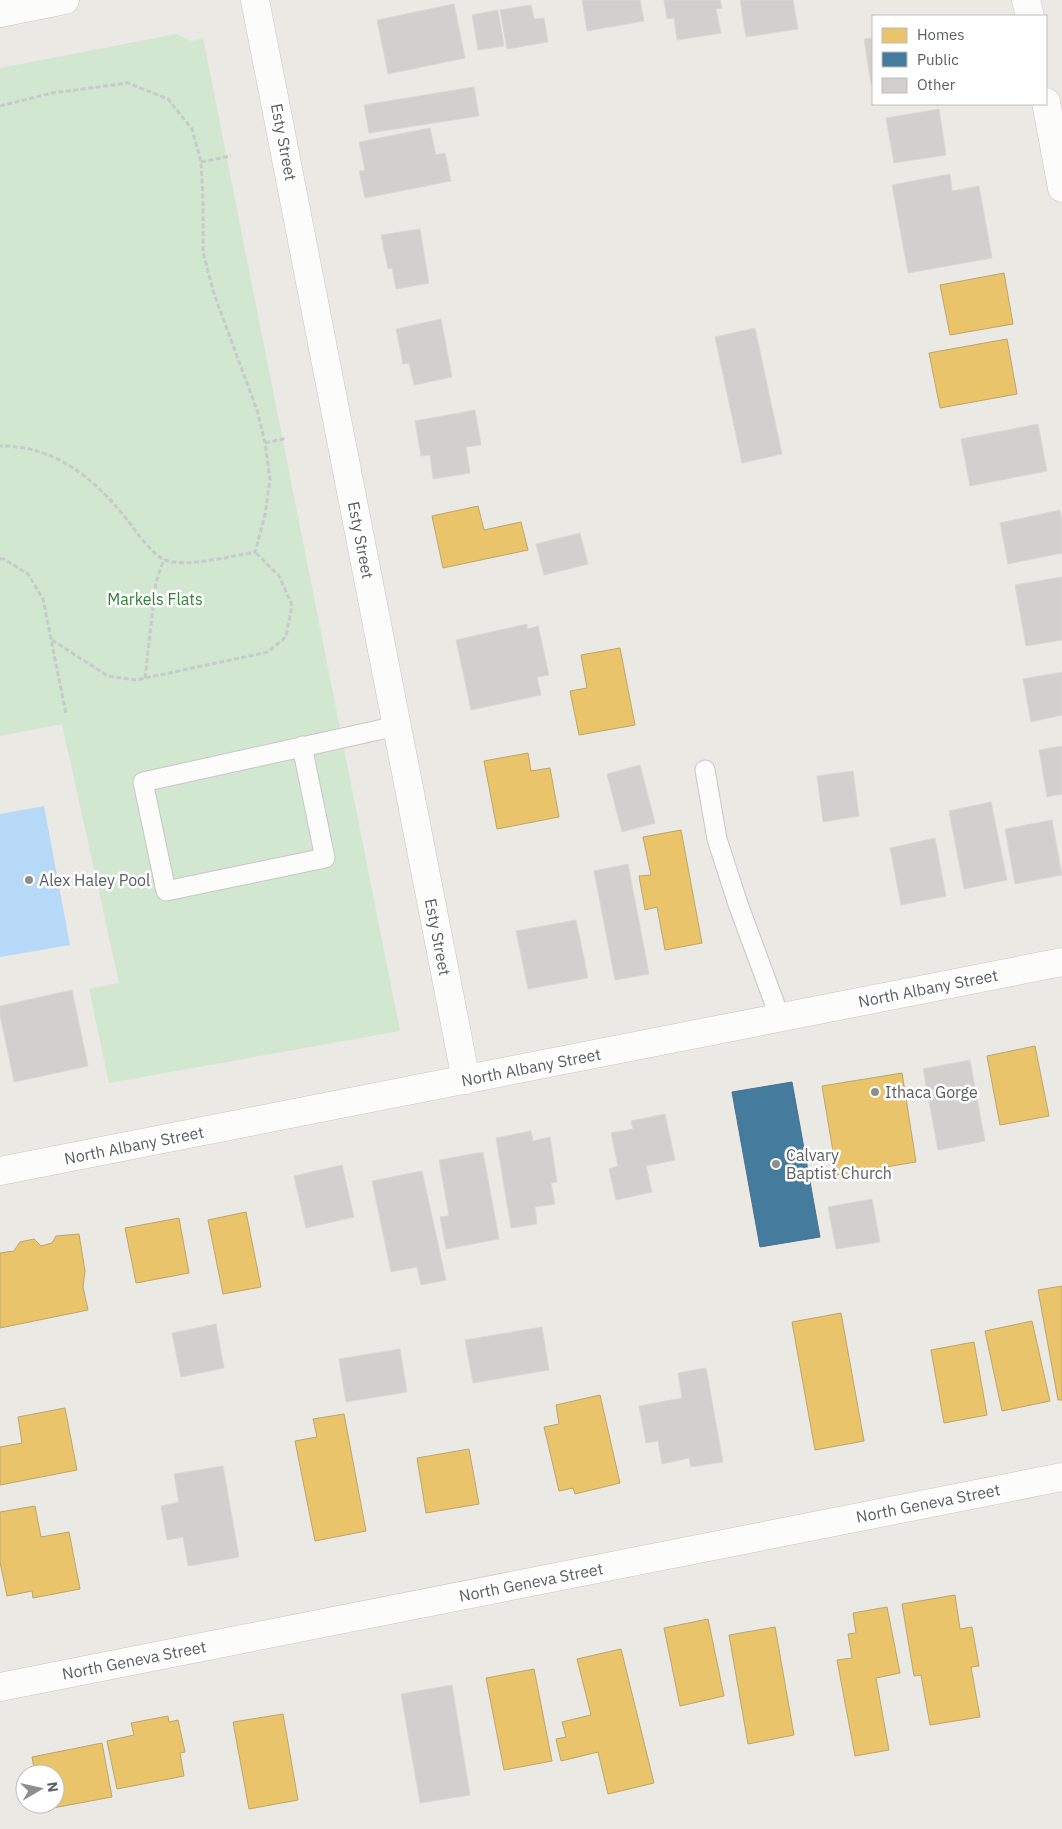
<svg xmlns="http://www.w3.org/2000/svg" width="1062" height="1829" font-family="'IBM Plex Sans',sans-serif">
<rect width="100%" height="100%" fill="#eae9e4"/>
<polygon fill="#d1e7cf" points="176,34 192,41 203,38 400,1031 109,1083 89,989 119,983 62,724 0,736 0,68"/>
<polygon fill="#b6d9f7" points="44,806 70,945 0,957 0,814"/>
<g fill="#e9c46a" stroke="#bea568">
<polygon points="1004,273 1013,324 950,335 940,285"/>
<polygon points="1007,339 1017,394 940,408 929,353"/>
<polygon points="478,506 484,530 521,522 528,550 443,568 432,516"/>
<polygon points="620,648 635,725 579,735 570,691 587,688 581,655"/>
<polygon points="528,753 531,771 550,768 559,817 497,829 484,761"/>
<polygon points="681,830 702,943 665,950 657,907 645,910 639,876 651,875 643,837"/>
<polygon points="1035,1046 1049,1116 1000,1125 987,1056"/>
<polygon points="902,1073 916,1162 837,1175 822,1086"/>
<polygon points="246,1212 261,1287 223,1294 208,1220"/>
<polygon points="179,1218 189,1273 136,1283 125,1228"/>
<polygon points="79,1234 85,1271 83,1287 88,1310 0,1328 0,1253 14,1251 20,1242 34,1239 41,1246 52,1243 56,1236"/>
<polygon points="1062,1286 1062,1400 1058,1400 1038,1290"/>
<polygon points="841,1313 864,1441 815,1450 792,1322"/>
<polygon points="1032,1321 1050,1401 1002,1411 985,1331"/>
<polygon points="974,1342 987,1415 944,1423 931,1350"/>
<polygon points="600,1395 620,1483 575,1494 573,1488 559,1491 544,1427 559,1424 556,1405"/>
<polygon points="65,1408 77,1470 0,1485 0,1447 22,1443 18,1417"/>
<polygon points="344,1414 366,1531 315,1541 295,1441 317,1437 313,1419"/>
<polygon points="469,1449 479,1504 426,1513 417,1458"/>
<polygon points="35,1506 41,1537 69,1532 80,1589 33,1598 32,1591 7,1596 0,1562 0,1512"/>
<polygon points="955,1595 960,1629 972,1627 979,1666 971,1667 980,1717 930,1725 921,1675 914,1676 902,1604"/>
<polygon points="887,1607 900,1673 876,1678 889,1750 855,1756 837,1660 852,1658 848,1634 856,1633 853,1613"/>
<polygon points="708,1619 724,1696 680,1706 664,1628"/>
<polygon points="775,1627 794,1735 748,1744 729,1635"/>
<polygon points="621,1649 654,1783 608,1794 598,1752 561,1761 556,1739 566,1737 562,1722 591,1715 577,1659"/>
<polygon points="534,1669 552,1761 504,1770 486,1678"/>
<polygon points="283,1714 298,1800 249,1809 233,1722"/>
<polygon points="168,1716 169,1722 178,1720 185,1752 180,1753 184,1776 117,1789 107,1741 134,1735 131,1723"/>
<polygon points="102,1743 112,1797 42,1810 41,1804 55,1804 55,1774 35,1774 32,1757"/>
</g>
<polygon fill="#457b9d" stroke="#4b728c" points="792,1082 820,1237 760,1247 732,1092"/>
<g fill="#d1d0cd" stroke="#dad8d4">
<polygon points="582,0 640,0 644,21 587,31"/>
<polygon points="664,0 720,0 722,8 716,9 721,33 677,40 674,18 667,19"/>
<polygon points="740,0 793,0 798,29 746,37"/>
<polygon points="454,4 465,58 388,74 377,20"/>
<polygon points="531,5 534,19 544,18 548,42 507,49 500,10"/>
<polygon points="498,10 504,46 478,50 472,15"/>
<polygon points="873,38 873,83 871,84 864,39"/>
<polygon points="474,87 479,116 369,133 364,105"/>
<polygon points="939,109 946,155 894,163 886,118"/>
<polygon points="430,128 436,155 445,153 451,181 365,198 359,171 365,170 359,142"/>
<polygon points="950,174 952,191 979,186 992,258 908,273 892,185"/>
<polygon points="420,229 429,283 396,289 392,268 388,269 381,235"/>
<polygon points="441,319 452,377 414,385 409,363 403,364 396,329"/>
<polygon points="755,328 782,454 742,463 715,337"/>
<polygon points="475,410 481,445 466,447 470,473 433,479 430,455 421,456 415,421"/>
<polygon points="1038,424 1047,471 970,486 961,439"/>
<polygon points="1060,510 1062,521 1062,553 1008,564 1000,523"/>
<polygon points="580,533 588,564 544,575 536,544"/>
<polygon points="1062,577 1062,640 1026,646 1015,585"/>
<polygon points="527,624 527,629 538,626 549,675 537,677 541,695 471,710 456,640"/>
<polygon points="1062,672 1062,715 1031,722 1023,679"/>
<polygon points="1062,746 1062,794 1047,797 1039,750"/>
<polygon points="640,765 655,823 622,832 607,774"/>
<polygon points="853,771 859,816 823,822 817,776"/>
<polygon points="991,802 1007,880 964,889 949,811"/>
<polygon points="1052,820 1062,875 1015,884 1005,829"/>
<polygon points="935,838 946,896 901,905 890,848"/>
<polygon points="628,864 649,974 615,980 594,871"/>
<polygon points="576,920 588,978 528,989 516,931"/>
<polygon points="72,990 88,1066 14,1082 0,1015 0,1006"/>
<polygon points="970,1060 985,1141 938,1150 923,1069"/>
<polygon points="665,1114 675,1160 646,1166 652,1192 616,1200 609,1169 618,1166 611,1133 633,1129 631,1121"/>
<polygon points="531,1131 533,1141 550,1137 557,1182 551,1183 555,1204 535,1207 537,1224 511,1228 496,1138"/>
<polygon points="483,1152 499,1239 446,1249 440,1217 449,1216 439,1160"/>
<polygon points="342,1165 354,1217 306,1228 294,1176"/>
<polygon points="422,1171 446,1280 421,1285 417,1267 391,1272 372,1181"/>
<polygon points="872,1199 880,1242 836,1249 828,1207"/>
<polygon points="216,1324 224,1368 181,1377 172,1333"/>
<polygon points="542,1327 549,1370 473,1383 465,1340"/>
<polygon points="400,1349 407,1392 346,1402 339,1359"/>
<polygon points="706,1368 723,1462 691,1467 689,1458 662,1464 658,1441 646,1443 639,1406 682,1398 678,1373"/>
<polygon points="223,1466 239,1557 188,1566 183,1537 167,1540 161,1506 179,1502 174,1474"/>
<polygon points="452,1685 470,1795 420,1803 401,1694"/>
</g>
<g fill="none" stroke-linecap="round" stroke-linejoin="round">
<g stroke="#c7c7c6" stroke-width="21">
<g id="lane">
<polyline points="302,746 325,858 166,891 143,782 397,726"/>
<polyline points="705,770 717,839 738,904 780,1018"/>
</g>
</g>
<g stroke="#c7c7c6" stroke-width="29">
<g id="street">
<polyline points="255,0 466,1080"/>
<polyline points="0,1687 1062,1477"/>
</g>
</g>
<g stroke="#c7c7c6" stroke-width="29">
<g id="secondary">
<polyline points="1026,0 1030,16"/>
<polyline points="0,13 65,0"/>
<polyline points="1046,102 1062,188"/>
<polyline points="0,1171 1062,962"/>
</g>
</g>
<g stroke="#c7ccca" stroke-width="3" stroke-dasharray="5 2.5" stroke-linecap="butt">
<path d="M0,106L52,93L128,83L168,99L192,129L201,162L203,200V252L214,294L258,413L265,443L270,479L265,515L255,552C231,556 187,568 165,560C153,555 137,533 129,522C97,481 56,445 0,446"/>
<polyline points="201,162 231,156"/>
<polyline points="265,443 287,438"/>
<polyline points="0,559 4,559 28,574 43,599 66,714"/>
<polyline points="52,640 108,676 136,680 268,652 286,637 292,605 279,576 255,552"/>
<polyline points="145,678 156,582 164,559"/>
</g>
<use href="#lane" stroke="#fcfcfb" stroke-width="19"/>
<use href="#street" stroke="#fcfcfb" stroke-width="28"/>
<use href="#secondary" stroke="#fcfcfb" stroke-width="28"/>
</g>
<g fill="#8c8e90" stroke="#fff" stroke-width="2">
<circle cx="29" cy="880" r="5"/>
<circle cx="875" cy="1092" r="5"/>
<circle cx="776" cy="1164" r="5"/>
</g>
<g text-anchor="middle" stroke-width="5" stroke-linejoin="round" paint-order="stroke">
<g font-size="16" fill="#5a5d63" stroke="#fff">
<text transform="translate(284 142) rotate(79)" y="6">Esty Street</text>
<text transform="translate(361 540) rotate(79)" y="6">Esty Street</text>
<text transform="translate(438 937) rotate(79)" y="6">Esty Street</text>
<text transform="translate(928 988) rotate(-11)" y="6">North Albany Street</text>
<text transform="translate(531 1067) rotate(-11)" y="6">North Albany Street</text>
<text transform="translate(134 1145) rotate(-11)" y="6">North Albany Street</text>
<text transform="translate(928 1503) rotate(-11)" y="6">North Geneva Street</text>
<text transform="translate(531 1582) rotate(-11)" y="6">North Geneva Street</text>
<text transform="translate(134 1660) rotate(-11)" y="6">North Geneva Street</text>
</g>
<g font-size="16" fill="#318239" stroke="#fff">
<text x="155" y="605">Markels Flats</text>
</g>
<g font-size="16" fill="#5a5d63" stroke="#fff" text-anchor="start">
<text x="39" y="886">Alex Haley Pool</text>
<text x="885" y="1098">Ithaca Gorge</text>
<text x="786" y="1161">Calvary<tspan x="786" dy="18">Baptist Church</tspan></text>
</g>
</g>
<rect x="872" y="15" width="175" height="90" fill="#ffffff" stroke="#bdbec1"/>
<rect x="882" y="28" width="25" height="15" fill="#e9c46a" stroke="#bdbec1"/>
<text x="917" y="40" font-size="15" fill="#5a5d63">Homes</text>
<rect x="882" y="52" width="25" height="15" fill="#457b9d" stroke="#bdbec1"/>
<text x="917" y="65" font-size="15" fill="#5a5d63">Public</text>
<rect x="882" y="78" width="25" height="15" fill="#d1d0cd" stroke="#bdbec1"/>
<text x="917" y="90" font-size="15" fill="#5a5d63">Other</text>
<g transform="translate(40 1789) rotate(81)"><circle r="24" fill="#ffffff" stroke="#bdbec1"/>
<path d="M0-4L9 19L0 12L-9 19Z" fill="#8c8e90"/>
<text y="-8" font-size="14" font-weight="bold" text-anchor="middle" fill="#5a5d63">N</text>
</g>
</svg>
